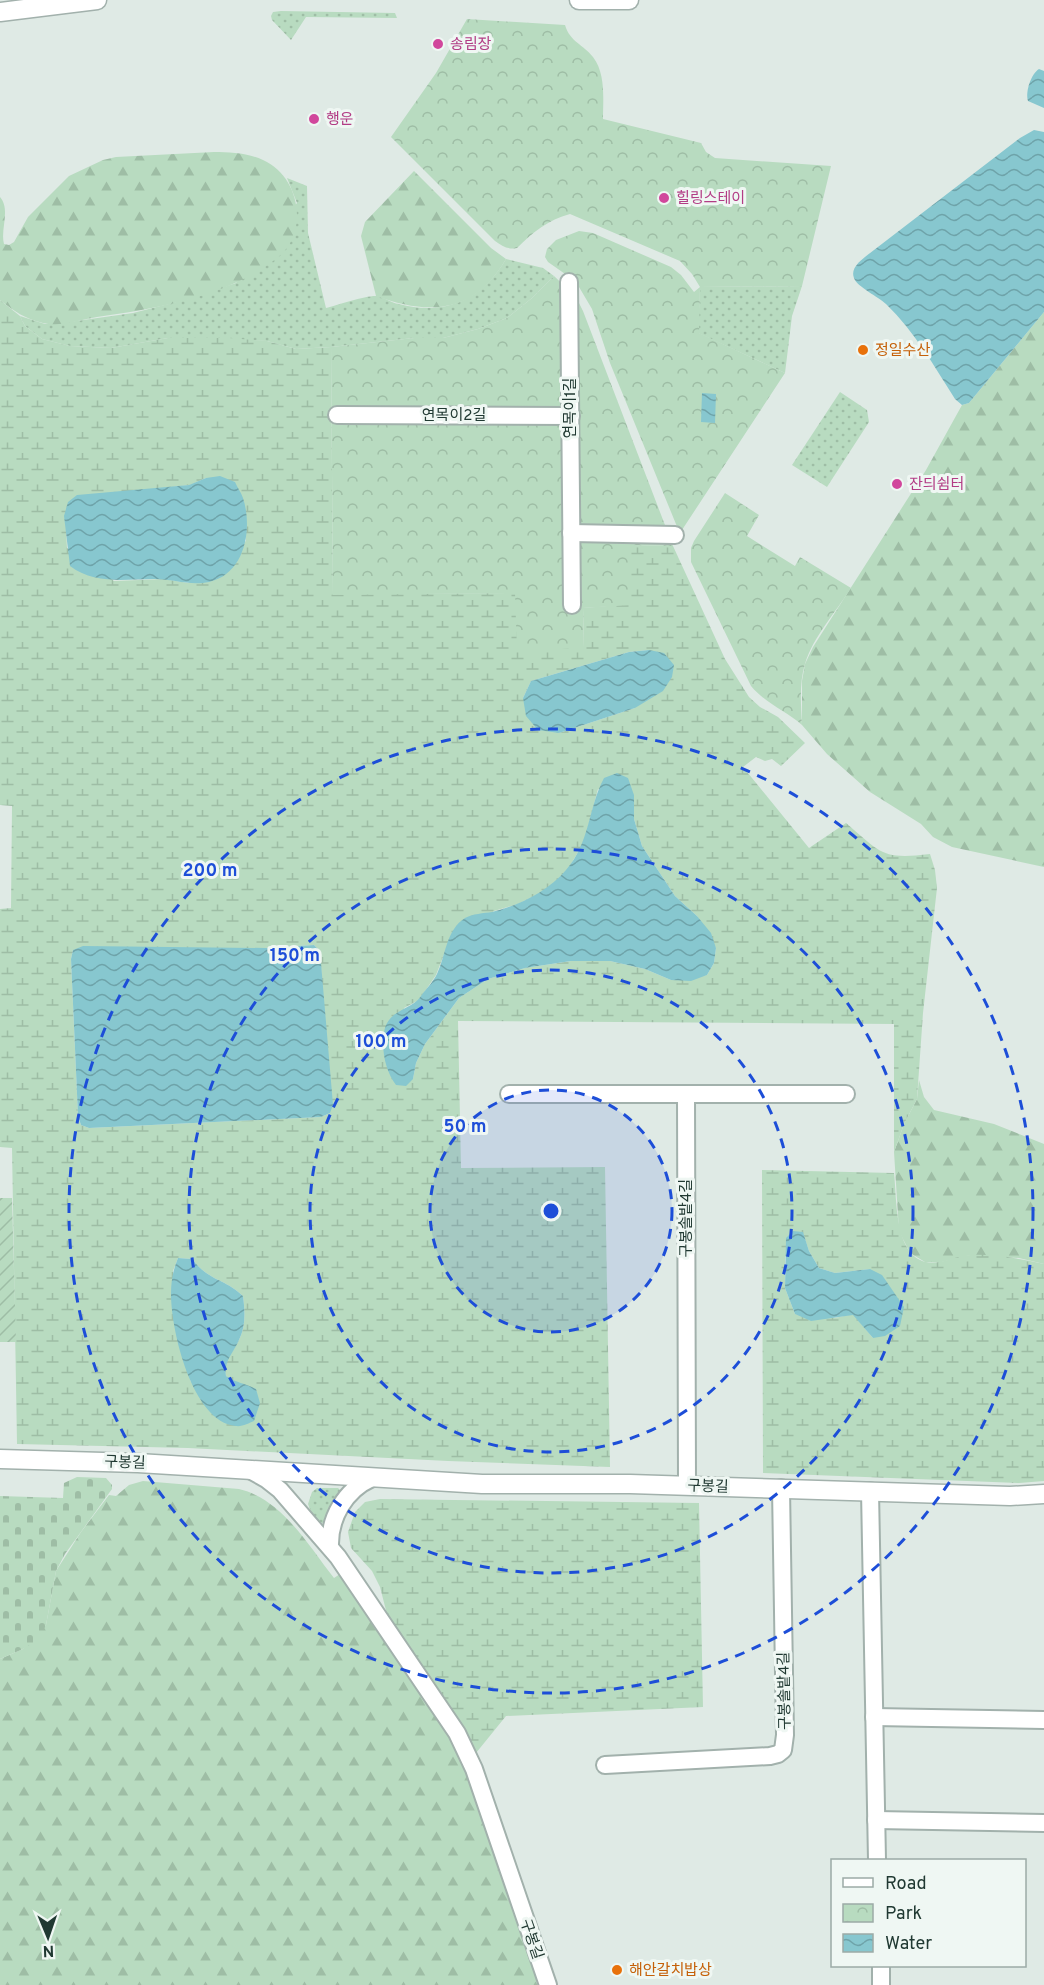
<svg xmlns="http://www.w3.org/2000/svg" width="1044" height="1985" font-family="Overpass,'Noto Sans KR',sans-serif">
<defs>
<pattern id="grass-dots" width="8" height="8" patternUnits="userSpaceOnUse" patternTransform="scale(1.5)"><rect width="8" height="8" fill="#b8dbc0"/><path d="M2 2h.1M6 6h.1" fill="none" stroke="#9ebda5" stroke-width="1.8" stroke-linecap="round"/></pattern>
<pattern id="forest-firs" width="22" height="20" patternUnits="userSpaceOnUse" patternTransform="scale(1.5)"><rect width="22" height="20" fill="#b8dbc0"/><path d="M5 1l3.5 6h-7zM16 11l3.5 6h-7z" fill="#9ebda5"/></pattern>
<pattern id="wetland-marsh" width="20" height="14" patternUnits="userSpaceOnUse" patternTransform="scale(1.5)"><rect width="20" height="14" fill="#b8dbc0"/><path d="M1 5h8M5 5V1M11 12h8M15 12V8" fill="none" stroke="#9ebda5"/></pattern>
<pattern id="cemetery-stones" width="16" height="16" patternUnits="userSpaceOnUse" patternTransform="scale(1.5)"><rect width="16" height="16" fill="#b8dbc0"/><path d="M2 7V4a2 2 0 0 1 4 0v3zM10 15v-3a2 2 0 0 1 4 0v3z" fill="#9ebda5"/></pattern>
<pattern id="park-crowns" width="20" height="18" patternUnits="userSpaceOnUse" patternTransform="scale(1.5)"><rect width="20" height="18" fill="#b8dbc0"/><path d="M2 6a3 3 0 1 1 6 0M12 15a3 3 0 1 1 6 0" fill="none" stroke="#9ebda5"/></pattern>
<pattern id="garden-furrows" width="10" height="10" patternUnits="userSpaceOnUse" patternTransform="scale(1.5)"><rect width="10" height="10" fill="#b8dbc0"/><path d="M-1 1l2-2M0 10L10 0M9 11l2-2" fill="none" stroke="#9ebda5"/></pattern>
<pattern id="water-waves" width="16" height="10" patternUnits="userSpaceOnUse" patternTransform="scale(1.5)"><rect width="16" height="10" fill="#87c7cf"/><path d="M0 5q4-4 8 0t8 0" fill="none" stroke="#6ea3a9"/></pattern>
</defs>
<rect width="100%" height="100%" fill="#dfeae5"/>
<g fill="url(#grass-dots)">
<polygon points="281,11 395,13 397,18 306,17 291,40 272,20 271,16 273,12"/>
<path d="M287,178L307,186L308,233L326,308C337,305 367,295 377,296C384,297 391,303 399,304C445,316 482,300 506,259L543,268L554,276L532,298L507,318L478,329L443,338H414L331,347L296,349L267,341L168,338L111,348L70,346L42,339L25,326L20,316L45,324L69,322L133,313L188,299L236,283L297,203Z"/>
<polygon points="802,286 792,316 785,373 698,333 700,287"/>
<polygon points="840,392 867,410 869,422 827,487 792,465"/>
<path d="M317,1488H338L342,1492L327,1524C317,1524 311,1513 308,1504L312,1492Z"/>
</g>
<g fill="url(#forest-firs)">
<path d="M214,152C230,152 248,153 263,160C300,176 310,233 277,258C227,297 158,308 97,317C80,320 60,327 43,323C25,319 14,311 0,300V197C11,210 0,229 4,244L9,245L14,242L28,217L69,176L103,160L116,157Z"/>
<path d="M414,171L491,248L506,259C475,313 430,316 376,296L361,236L365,222Z"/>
<polygon points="1044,312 1044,867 952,847 933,837 921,824 870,792 827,754 802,725 802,681 805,664 813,647 926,470 962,405 969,403"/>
<polygon points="919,1080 924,1097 934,1110 994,1124 1044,1144 1044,1264 1019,1258 970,1255 942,1262 925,1262 910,1253 899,1231 894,1152 904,1124 917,1099"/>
<path d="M143,1481L239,1489C282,1499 308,1545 334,1578L340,1574L447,1730L463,1760L541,1985H0V1659L23,1649L46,1625L56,1571L81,1532L109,1495L116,1496L129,1485Z"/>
</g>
<g fill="url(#wetland-marsh)" fill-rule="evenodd">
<path d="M0,300L20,316L25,326L42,339L70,346L111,348L168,338H229L267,341L296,349L331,347L333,594L516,593L584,648L583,608L631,604V545L673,546L725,659L749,697L760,707L778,717L805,743L781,766L772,759L765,761L756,757L743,767L809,848L846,823C881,853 882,860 930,854L935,870L937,888L923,1013L917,1099L904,1124L894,1152V1024L458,1021L461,1168L605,1167L610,1467L448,1461L188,1448L17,1444L12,1148L0,1147V909L11,908L12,806L0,805ZM206,478L243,499L246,541L188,583L164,579L114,581L67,548L66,529L164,488L190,485ZM649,650L635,708L559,733L523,698L531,681L629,652ZM598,789L634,795V819L642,846L675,896L697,916L716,948L714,963L707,975L671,980L645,969L610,961H571L525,968L488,979L459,998L425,1044L416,1063L413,1079L404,1008L419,1000L436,975L446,949L494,911L518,904L547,890L568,869L584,842ZM314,945L320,951L330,1113L321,1117L89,1128L81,1125L78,1116L71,959L73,950L266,948ZM178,1258L192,1259C210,1282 224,1278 243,1296C245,1311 246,1326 239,1340C232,1355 224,1358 226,1376L235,1383H246L191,1382L185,1364L173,1271Z"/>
<path d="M762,1170L894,1173C897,1198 894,1255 926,1262C942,1265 956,1255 971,1255C995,1254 1021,1259 1044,1264V1481L1019,1483L763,1473ZM803,1233L809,1251L819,1268L835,1273L870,1269L873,1338L853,1314L835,1318L795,1314L785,1288V1257Z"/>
<polygon points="380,1499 699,1503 703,1707 506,1716 476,1753 435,1688 389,1622 380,1587 372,1571 351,1548 348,1532 355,1512 365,1502"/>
</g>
<polygon fill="url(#cemetery-stones)" points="77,1477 106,1478 112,1485 112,1489 65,1554 56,1571 46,1625 39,1639 23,1649 0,1659 0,1496 63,1498 64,1483"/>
<g fill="url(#park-crowns)">
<path d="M467,19L565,25C570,42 583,44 593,57C606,74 603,99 603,119L701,143L706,152L715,158L831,166L802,286L700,287L699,333L785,373L682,530L678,529L610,363L592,309L579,287L568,276L548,262L545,257L547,249L556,240L579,231L593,233L671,267L681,275L694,292L700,287L692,274L680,261L570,214C548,220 533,232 517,248C508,250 502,246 495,241L391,137L436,73Z"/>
<polygon points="554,276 576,297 583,311 673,546 631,545 631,605 583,608 584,648 517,651 515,593 333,595 331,347 414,338 443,338 478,329 507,318 532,298"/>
<path d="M725,493L759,515L747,536L795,566L800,557L851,588C836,612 813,637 805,664C799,683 801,705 802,725C786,711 765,703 751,686L691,562V548L694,541Z"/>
</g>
<polygon fill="url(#garden-furrows)" points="0,1198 12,1198 16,1342 0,1342"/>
<g fill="url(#water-waves)">
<path d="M1039,69L1044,71V108L1028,101C1025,92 1031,74 1039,69Z"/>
<path d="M1034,130L1044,132V312L969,403L962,405L955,399C934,366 915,332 886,304C879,297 857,287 854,278C849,266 867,256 874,250L1020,138Z"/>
<polygon points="702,393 716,394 715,423 701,422"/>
<path d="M220,476L235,482C237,487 241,492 243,498C253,529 245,574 209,582C190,586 173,579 154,579C125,579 95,585 70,566L64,516L68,502L77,495L189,485L206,478Z"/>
<polygon points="649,650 664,653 674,665 672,677 663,691 635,708 559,733 538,730 526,716 523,698 531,681 629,652"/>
<path d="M617,773L628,778L634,795V819L642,846L675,896L697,916L711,933L716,948L714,963L707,975L691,981L671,980L645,969L610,961H571L525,968L488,979L459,998L425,1044L416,1063L413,1079L406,1086L396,1085C386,1072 381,1051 384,1033C387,1009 411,1011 421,996C426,989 433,982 437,974C446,955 446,930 465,918C472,914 484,913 492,912C520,905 547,892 566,870C590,843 588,808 604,778Z"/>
<polygon points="314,945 320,951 333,1105 330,1113 321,1117 89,1128 81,1125 78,1116 71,959 73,950 83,946 266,948"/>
<polygon points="793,1231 803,1232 809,1251 819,1268 835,1273 870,1269 882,1275 904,1307 900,1326 885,1336 873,1338 853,1315 811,1321 795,1314 785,1288 786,1238"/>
<path d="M178,1258L192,1259C210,1282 224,1278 243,1296C245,1311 246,1326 239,1340C233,1354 224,1360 226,1376C236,1383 245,1383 256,1389L260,1403L254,1421C249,1423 242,1427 236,1426C192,1422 171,1330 171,1294C171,1281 173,1270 178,1258Z"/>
</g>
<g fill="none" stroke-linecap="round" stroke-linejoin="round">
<g stroke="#a2b1ac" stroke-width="20">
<g id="minor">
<polyline points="569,282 572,605"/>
<polyline points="337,415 571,416"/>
<polyline points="571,533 675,535"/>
<polyline points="509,1094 846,1094"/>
<polyline points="686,1094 687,1485"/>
<polyline points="250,1470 266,1479 280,1490 338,1557 457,1733 474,1769 548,1985"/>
<polyline points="870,1491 877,1860"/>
<path d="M330,1547C329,1518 345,1490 372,1478"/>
<polyline points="874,1717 1044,1720"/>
<polyline points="605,1765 770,1756 778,1754 783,1750 785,1735 781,1488"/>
<polyline points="876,1820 1044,1823"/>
<polyline points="881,1966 881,1985"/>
</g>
</g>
<g stroke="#a2b1ac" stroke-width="21">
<g id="tertiary">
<polyline points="579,0 629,0"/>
<polyline points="0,12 97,0"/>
<polyline points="0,1459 138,1463 482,1484 630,1484 1010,1496 1044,1494"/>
</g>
</g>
<use href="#minor" stroke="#fff" stroke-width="16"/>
<use href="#tertiary" stroke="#fff" stroke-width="18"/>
</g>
<circle cx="551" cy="1211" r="121" fill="#1d4ed8" fill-opacity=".12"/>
<g fill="none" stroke="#1d4ed8" stroke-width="3" stroke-dasharray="10 8">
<circle cx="551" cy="1211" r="121"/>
<circle cx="551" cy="1211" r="241"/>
<circle cx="551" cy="1211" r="362"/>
<circle cx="551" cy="1211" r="482"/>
</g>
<g fill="#d1479c" stroke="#eff7f3" stroke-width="2">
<circle cx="438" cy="44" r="6"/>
<circle cx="314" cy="119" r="6"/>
<circle cx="664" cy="198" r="6"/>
<circle cx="897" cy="484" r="6"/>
</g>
<g fill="#e8710a" stroke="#eff7f3" stroke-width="2">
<circle cx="863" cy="350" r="6"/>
<circle cx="617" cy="1970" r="6"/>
</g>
<g text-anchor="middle" stroke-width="6" stroke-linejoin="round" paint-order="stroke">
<g font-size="15" fill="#b23c85" stroke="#eff7f3" text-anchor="start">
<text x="450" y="49">송림장</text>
<text x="326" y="124">행운</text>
<text x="676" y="203">힐링스테이</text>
<text x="909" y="489">잔듸쉼터</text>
</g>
<g font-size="15" fill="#c56008" stroke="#eff7f3" text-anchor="start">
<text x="875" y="355">정일수산</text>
<text x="629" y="1975">해안갈치밥상</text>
</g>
<g font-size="15" fill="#203932" stroke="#eff7f3">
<text transform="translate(570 408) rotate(-90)" y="5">연목이1길</text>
<text x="454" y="420">연목이2길</text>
<text transform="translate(686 1218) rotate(-90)" y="5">구봉솔밭4길</text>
<text transform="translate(125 1462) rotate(2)" y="5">구봉길</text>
<text transform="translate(708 1486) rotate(2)" y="5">구봉길</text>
<text transform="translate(784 1691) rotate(-91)" y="5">구봉솔밭4길</text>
<text transform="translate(532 1939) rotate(71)" y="5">구봉길</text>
</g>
</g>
<circle cx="551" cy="1211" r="9" fill="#1d4ed8" stroke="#eff7f3" stroke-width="3"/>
<g font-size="18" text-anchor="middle" font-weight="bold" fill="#1d4ed8" stroke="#eff7f3" stroke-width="6" stroke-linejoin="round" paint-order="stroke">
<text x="210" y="876">200 m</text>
<text x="295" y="961">150 m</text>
<text x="381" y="1047">100 m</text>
<text x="465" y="1132">50 m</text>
</g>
<rect x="831" y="1859" width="195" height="108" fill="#eff7f3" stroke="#9caba6" stroke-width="1.5"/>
<rect x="843" y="1878" width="30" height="9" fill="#ffffff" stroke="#9caba6" stroke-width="1.5"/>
<text x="885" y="1889" font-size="18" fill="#203932">Road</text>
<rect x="843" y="1904" width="30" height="18" fill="url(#park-crowns)" stroke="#9caba6" stroke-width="1.5"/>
<text x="885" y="1919" font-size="18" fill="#203932">Park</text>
<rect x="843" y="1934" width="30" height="18" fill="url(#water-waves)" stroke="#9caba6" stroke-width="1.5"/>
<text x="885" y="1949" font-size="18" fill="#203932">Water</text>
<g transform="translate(48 1937) rotate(178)" stroke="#eff7f3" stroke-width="4.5" paint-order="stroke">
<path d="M0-4.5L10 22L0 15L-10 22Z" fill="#203932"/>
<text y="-9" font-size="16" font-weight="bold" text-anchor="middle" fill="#203932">N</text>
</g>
</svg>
